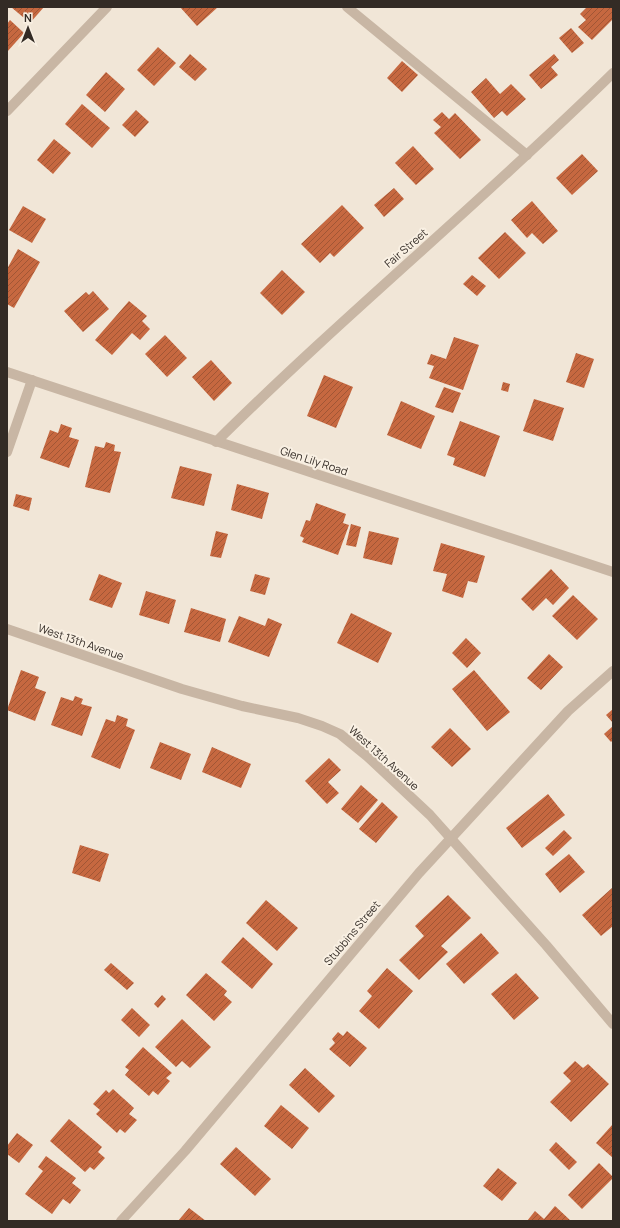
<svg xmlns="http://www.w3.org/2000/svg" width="620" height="1228" font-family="Manrope,sans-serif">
<defs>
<pattern id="building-hatch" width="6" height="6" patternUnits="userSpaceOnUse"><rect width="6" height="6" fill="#c66840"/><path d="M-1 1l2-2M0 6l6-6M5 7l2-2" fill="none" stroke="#a15635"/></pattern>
</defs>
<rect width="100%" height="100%" fill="#f1e6d7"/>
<g fill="url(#building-hatch)">
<polygon points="11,7 44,7 30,23"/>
<polygon points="180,7 218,7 197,26"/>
<polygon points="587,7 613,8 613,19 592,40 578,27 586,20 580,14"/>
<polygon points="10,20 24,33 7,52 7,24"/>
<polygon points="571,28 584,43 572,53 559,38"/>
<polygon points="158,47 176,63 154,86 137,70"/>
<polygon points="190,54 207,69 195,81 179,67"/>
<polygon points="554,54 559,60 551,67 558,75 541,89 529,75"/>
<polygon points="402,61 418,75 402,92 387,78"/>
<polygon points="106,72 125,89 105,112 86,95"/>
<polygon points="486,78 500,94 511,84 526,99 507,116 502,111 494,118 471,92"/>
<polygon points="82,104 110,128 92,148 65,124"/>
<polygon points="136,110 149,122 135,137 122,125"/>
<polygon points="442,112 449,119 455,113 481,140 460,159 434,133 441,127 433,120"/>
<polygon points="54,139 71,153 53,174 37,160"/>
<polygon points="413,146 434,169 416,185 395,163"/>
<polygon points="582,154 598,171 572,195 556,178"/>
<polygon points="394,188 404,199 384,217 374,205"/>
<polygon points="532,201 558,231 543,244 532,233 527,238 511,220"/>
<polygon points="342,205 364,228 334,257 330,253 320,263 301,244"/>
<polygon points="23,206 46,219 32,243 9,230"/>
<polygon points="505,232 526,253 499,279 478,258"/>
<polygon points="18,249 40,262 14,308 7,304 7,269"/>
<polygon points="282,270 305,292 282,315 260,293"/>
<polygon points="472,275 486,286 477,296 463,284"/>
<polygon points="93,291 109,309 83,332 64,311 86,292 89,295"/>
<polygon points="129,301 147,316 142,321 150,329 140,340 132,333 112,355 95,340"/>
<polygon points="165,335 187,358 167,377 145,354"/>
<polygon points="454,337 479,345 463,390 429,378 434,366 427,364 431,354 446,359"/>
<polygon points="576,353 594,359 584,388 566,382"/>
<polygon points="211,360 232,383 214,401 192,377"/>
<polygon points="324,375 353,387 336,428 307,416"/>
<polygon points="503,382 510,384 508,392 501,390"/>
<polygon points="444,387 461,393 453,413 435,407"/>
<polygon points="534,399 564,408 553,441 523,431"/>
<polygon points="401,401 435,416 421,449 387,435"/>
<polygon points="460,421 500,436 485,477 453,465 455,458 447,455"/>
<polygon points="61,424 72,428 69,437 79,440 69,468 40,458 50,430 58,433"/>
<polygon points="106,442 115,445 114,451 121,452 110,493 85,487 95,446 104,448"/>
<polygon points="180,466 212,474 204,506 171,498"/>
<polygon points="237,484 269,493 262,519 231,510"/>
<polygon points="16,494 32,498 29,511 13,506"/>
<polygon points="316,503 346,514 343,523 349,525 338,555 302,542 304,538 300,536 306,520 310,521"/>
<polygon points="351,524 361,527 356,547 346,545"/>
<polygon points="216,531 228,534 221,558 210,556"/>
<polygon points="369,531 399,538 392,565 363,558"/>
<polygon points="441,543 485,556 477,583 468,581 463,598 442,591 447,574 433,571"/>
<polygon points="551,569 569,588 553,605 546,598 533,611 521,599"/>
<polygon points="99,574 122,583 112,608 89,600"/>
<polygon points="255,574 270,578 265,595 250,591"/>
<polygon points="146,591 176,600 169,624 139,615"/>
<polygon points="573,595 598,619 577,640 552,616"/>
<polygon points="191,608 226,619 220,642 184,632"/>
<polygon points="351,613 392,633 378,663 337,643"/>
<polygon points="239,616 265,626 268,618 282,624 269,657 228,642"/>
<polygon points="466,638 481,653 467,668 452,653"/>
<polygon points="549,654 563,667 541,690 527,678"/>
<polygon points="21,670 39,677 35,688 46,692 35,721 7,710"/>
<polygon points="474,670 510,712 487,731 452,689"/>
<polygon points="75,696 83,699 81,704 92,707 82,736 51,725 61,697 73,701"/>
<polygon points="613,709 613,723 606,715"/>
<polygon points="117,715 128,719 126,726 135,730 120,769 91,757 106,719 115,722"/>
<polygon points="613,726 613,740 611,742 604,734"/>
<polygon points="450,728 471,749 452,767 431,747"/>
<polygon points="160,742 191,754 181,780 150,768"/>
<polygon points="212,747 251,764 241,788 202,772"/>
<polygon points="329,758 341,770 328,782 339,793 327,804 305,781"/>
<polygon points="361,785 378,800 358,823 341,809"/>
<polygon points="548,794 565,815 522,848 506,828"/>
<polygon points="382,802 398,817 376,843 359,829"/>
<polygon points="564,830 572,838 553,856 545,848"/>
<polygon points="80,845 109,854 100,882 72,873"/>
<polygon points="569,854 585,872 560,893 545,874"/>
<polygon points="612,888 613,926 601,936 582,915"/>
<polygon points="448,895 471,918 441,946 448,952 419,980 399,960 424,936 415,926"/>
<polygon points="266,900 298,928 277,951 246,923"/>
<polygon points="481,933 499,953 464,984 446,964"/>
<polygon points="243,937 273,964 252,989 221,962"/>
<polygon points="111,963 134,983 127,990 104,970"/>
<polygon points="387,968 413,991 379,1029 359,1011 372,996 367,991"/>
<polygon points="206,973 227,991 224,995 232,1002 214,1021 186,995"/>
<polygon points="516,973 539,998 514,1020 491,994"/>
<polygon points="162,995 166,999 158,1008 154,1004"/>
<polygon points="132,1008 150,1025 139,1037 121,1020"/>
<polygon points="182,1019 211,1047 190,1068 182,1061 176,1067 155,1047"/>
<polygon points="347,1031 367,1048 350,1067 329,1049 335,1043 332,1039 338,1032 343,1036"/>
<polygon points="143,1047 172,1073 166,1078 170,1081 158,1095 153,1091 149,1096 125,1075 129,1070 125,1067"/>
<polygon points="575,1061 583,1068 588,1064 609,1084 571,1122 550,1102 571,1081 563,1073"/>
<polygon points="305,1068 335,1096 319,1113 289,1085"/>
<polygon points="113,1089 134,1108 129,1114 137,1120 125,1133 120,1129 117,1133 96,1114 100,1110 93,1104 106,1090 109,1093"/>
<polygon points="281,1105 309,1128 292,1149 264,1126"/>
<polygon points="69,1119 102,1147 98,1152 105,1158 94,1170 90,1167 85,1172 50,1141"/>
<polygon points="613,1124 613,1158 596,1143"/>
<polygon points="17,1133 33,1145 19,1163 7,1154 7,1146"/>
<polygon points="556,1142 577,1162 569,1170 549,1150"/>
<polygon points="236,1147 271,1179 255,1196 220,1164"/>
<polygon points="46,1156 76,1178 72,1183 81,1190 70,1204 63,1199 52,1214 25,1194 43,1171 38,1167"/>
<polygon points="599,1163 613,1177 613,1178 582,1209 568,1195"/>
<polygon points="498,1168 517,1183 502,1201 483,1186"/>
<polygon points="555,1206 571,1221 527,1221 535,1211 544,1219"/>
<polygon points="189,1208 206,1221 178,1221"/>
</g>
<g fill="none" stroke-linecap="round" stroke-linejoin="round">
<g stroke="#c8b6a4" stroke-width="10">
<polyline points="347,7 527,155"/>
<polyline points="7,111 107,7"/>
<polyline points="7,372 613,572"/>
<path d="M216,442C344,315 484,200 613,73"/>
<polyline points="7,452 32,380"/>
<polyline points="7,629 182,689 242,706 298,718 322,726 340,734 367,756 430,815 546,945 613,1024"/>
<polyline points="121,1221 185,1151 419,873 568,711 613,671"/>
</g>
</g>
<g text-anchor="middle" stroke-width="4" stroke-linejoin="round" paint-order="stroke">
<g font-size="11" fill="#332b25" stroke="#f9f0e3">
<text transform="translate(406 248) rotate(-41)" y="4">Fair Street</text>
<text transform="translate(314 461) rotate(18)" y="4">Glen Lily Road</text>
<text transform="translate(81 642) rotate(19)" y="4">West 13th Avenue</text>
<text transform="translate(384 758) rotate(42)" y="4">West 13th Avenue</text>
<text transform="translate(352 933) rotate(-50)" y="4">Stubbins Street</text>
</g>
</g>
<rect width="620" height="1228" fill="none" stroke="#332b25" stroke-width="16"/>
<g transform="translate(28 28)" stroke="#f9f0e3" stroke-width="3" paint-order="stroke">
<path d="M0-3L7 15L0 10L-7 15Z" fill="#332b25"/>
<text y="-6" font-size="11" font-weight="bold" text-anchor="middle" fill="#332b25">N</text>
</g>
</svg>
